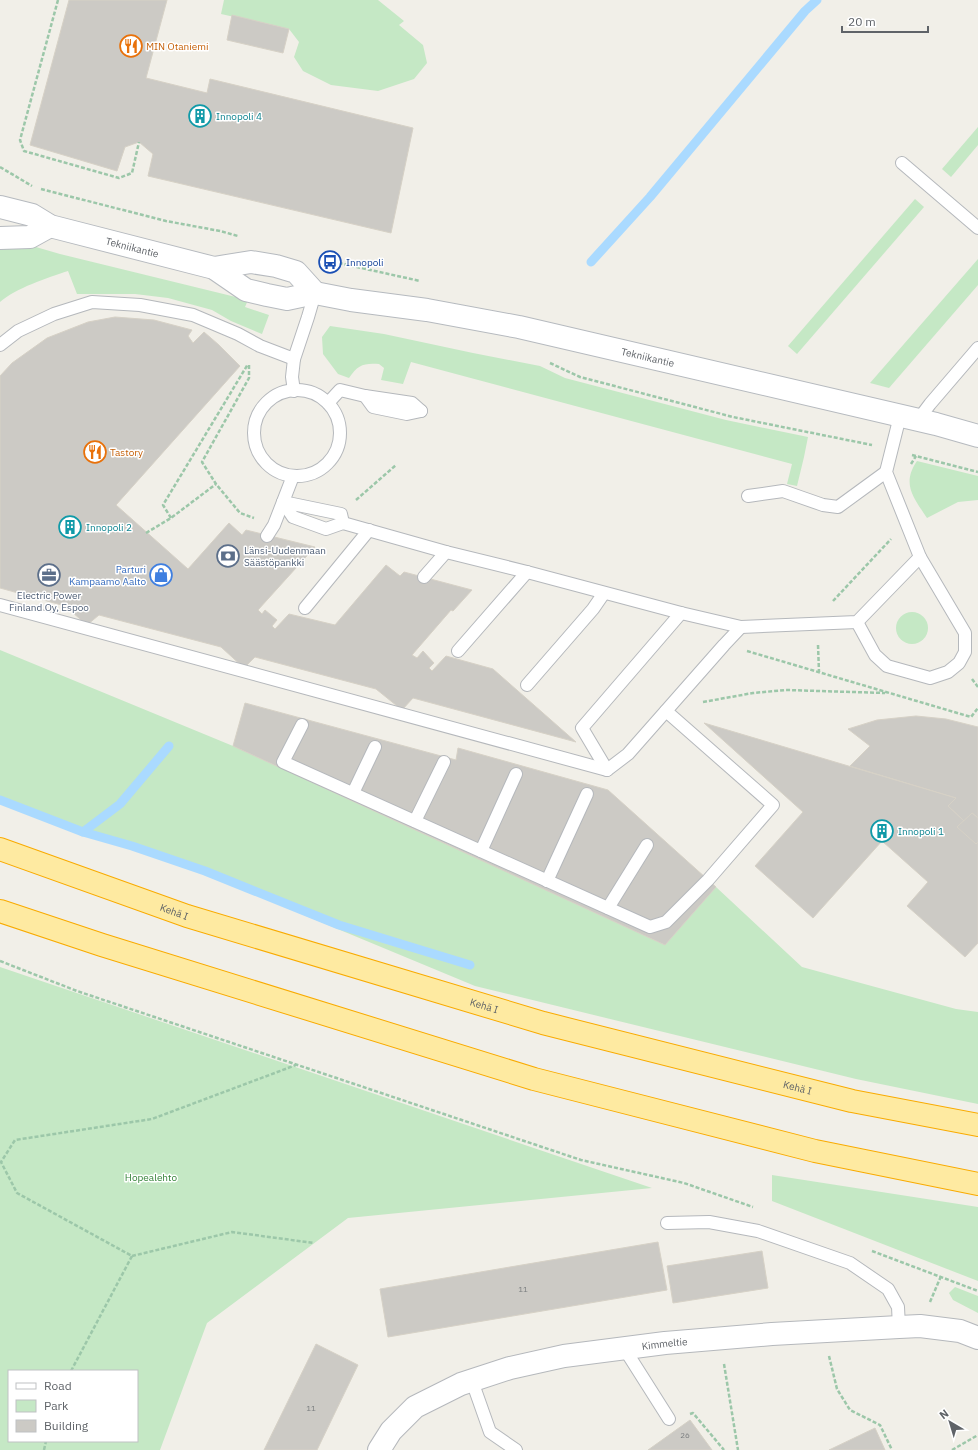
<svg xmlns="http://www.w3.org/2000/svg" width="978" height="1450" font-family="'IBM Plex Sans',sans-serif">
<rect width="100%" height="100%" fill="#f1efe8"/>
<g fill="#c5e8c5" fill-rule="evenodd">
<polygon points="224,0 378,0 404,21 399,25 423,45 427,63 414,79 378,91 331,85 303,71 294,57 299,42 289,29 221,14"/>
<polygon points="978,127 978,145 951,177 942,169"/>
<polygon points="915,199 924,207 797,354 788,346"/>
<path d="M29,245L60,254L248,300L245,307L269,315L262,334L231,321L212,310L168,298L135,294H77L68,271C47,278 16,288 0,302V248Z"/>
<polygon points="978,259 978,285 889,388 870,383"/>
<path d="M330,326L384,334L473,353L540,366L565,378L726,420L808,437L804,457L797,486L787,484L792,464L411,362L403,384L381,380L384,368L379,364C363,363 358,365 349,378L338,374L323,354L322,337Z"/>
<path d="M917,461L978,476V500L958,502L927,518C914,498 901,484 917,461Z"/>
<circle cx="912" cy="628" r="16"/>
<polygon points="0,650 233,746 665,945 716,887 802,967 956,1009 978,1012 978,1104 856,1079 475,986 239,888 0,797"/>
<path d="M0,967L652,1188L348,1218L207,1323L160,1450H0ZM9,1371H137V1441H9Z"/>
<polygon points="772,1175 978,1207 978,1281 772,1201"/>
<polygon points="955,1287 978,1296 978,1313 953,1300 949,1293"/>
</g>
<g fill="none" stroke-linecap="round" stroke-linejoin="round">
<g stroke="#aadaff" stroke-width="9">
<polyline points="591,262 650,197 805,11 817,0"/>
<polyline points="0,800 83,832 132,846 205,871 339,925 470,965"/>
<polyline points="83,832 120,804 169,746"/>
</g>
</g>
<g fill="#cccac5" stroke="#d6d1c6">
<polygon points="69,0 167,0 146,78 207,93 210,79 413,128 391,233 148,176 153,154 139,142 125,147 117,171 30,145"/>
<polygon points="232,15 289,29 283,53 227,40"/>
<polygon points="115,317 154,320 192,330 188,336 193,343 204,332 219,345 240,366 116,505 188,569 229,523 242,535 246,530 315,547 258,610 262,614 265,610 277,620 272,626 275,629 289,614 335,625 386,565 400,576 404,572 472,590 453,611 451,610 412,655 417,658 423,651 434,663 429,668 432,671 446,656 493,669 576,742 413,698 402,710 376,689 255,657 244,668 221,647 99,615 87,625 65,606 0,588 0,376 12,363 47,338 88,322"/>
<polygon points="245,703 456,760 458,748 608,790 716,887 665,945 233,746"/>
<polygon points="916,716 946,719 978,727 978,818 972,813 964,821 948,806 956,798 850,766 870,746 848,729 877,720"/>
<polygon points="704,723 956,798 948,806 964,821 972,813 978,818 978,943 965,957 907,906 928,882 882,841 813,918 755,866 803,812"/>
<polygon points="972,813 978,818 978,842 976,844 957,827"/>
<polygon points="658,1242 667,1290 388,1337 380,1289"/>
<polygon points="762,1251 768,1288 673,1303 667,1266"/>
<polygon points="316,1344 358,1365 317,1450 264,1450"/>
<polygon points="690,1420 712,1450 648,1450"/>
<polygon points="875,1428 885,1450 829,1450"/>
</g>
<g fill="none" stroke-linecap="round" stroke-linejoin="round">
<g stroke="#b5b8bc" stroke-width="14">
<g id="service">
<polyline points="902,163 978,228"/>
<polyline points="0,345 18,331 54,314 92,302 140,305 193,315 238,334 260,346 294,359"/>
<circle cx="297" cy="433" r="43"/>
<polyline points="294,391 292,377 294,359 308,317 315,293"/>
<polyline points="365,396 373,407 407,414 421,411"/>
<polyline points="328,403 340,390 365,396 412,403 421,411"/>
<polyline points="918,420 930,404 978,348"/>
<polyline points="748,496 783,491 823,505 838,507 886,472"/>
<polyline points="283,502 293,517 326,529 343,523 446,552 527,572 681,613 741,627 857,622 920,557 886,472 900,416"/>
<polyline points="283,502 341,514 343,523"/>
<polyline points="267,536 274,525 293,476"/>
<polyline points="424,577 446,552"/>
<polyline points="0,605 607,770 628,754 724,645 741,627"/>
<polyline points="305,608 369,530"/>
<polyline points="857,622 875,655 887,666 930,678 948,672 959,663 965,652 965,633 920,557"/>
<polyline points="458,651 527,572"/>
<polyline points="527,685 593,609 604,593"/>
<polyline points="302,725 283,762 650,927 666,922 708,880 773,805 666,711"/>
<polyline points="607,770 582,728 681,613"/>
<polyline points="353,793 375,747"/>
<polyline points="415,821 444,762"/>
<polyline points="481,851 516,774"/>
<polyline points="547,881 587,794"/>
<polyline points="608,908 647,845"/>
<polyline points="667,1223 709,1222 758,1231 850,1263 888,1289 898,1307 899,1327"/>
<polyline points="624,1348 669,1419"/>
<polyline points="472,1381 490,1432 516,1450"/>
</g>
</g>
<g stroke="#b5b8bc" stroke-width="24">
<g id="minor">
<path id="s1" d="M379,1450L391,1431L415,1407L461,1384L510,1368L564,1356L665,1343L772,1334L899,1327L920,1326L960,1331L978,1338"/>
</g>
</g>
<g stroke="#b6babf" stroke-width="24">
<g id="secondary">
<path id="s2" d="M0,207L32,215L50,226L214,268L246,290L267,295L287,299L315,293L351,300L427,310L519,327L936,424L978,436"/>
<polyline points="0,238 30,237 50,226"/>
<polyline points="214,268 251,262 276,266 296,272 315,293"/>
</g>
</g>
<g stroke="#f9ab00" stroke-width="24">
<g id="trunk">
<path id="s3" d="M0,849L187,916L543,1023L852,1101L978,1125"/>
<polyline points="0,911 102,945 534,1079 815,1151 978,1184"/>
</g>
</g>
<g stroke="#9cc7a9" stroke-width="2.5" stroke-dasharray="4 2" stroke-linecap="butt">
<polyline points="58,0 20,140 24,151 119,178 132,173 139,142"/>
<polyline points="0,167 32,186"/>
<polyline points="41,189 166,221 220,231 238,236"/>
<polyline points="321,259 420,281"/>
<polyline points="550,363 580,377 733,417 872,445"/>
<polyline points="249,365 249,378 202,462 216,484 240,513 254,518"/>
<polyline points="912,455 978,472"/>
<polyline points="911,464 916,456"/>
<polyline points="356,500 396,465"/>
<polyline points="171,518 163,505 248,364"/>
<polyline points="146,533 171,518 216,484"/>
<polyline points="833,601 891,539"/>
<polyline points="818,645 819,672"/>
<polyline points="747,651 971,717 978,708"/>
<polyline points="972,679 978,687"/>
<polyline points="703,702 753,693 786,690 885,693"/>
<polyline points="0,961 77,991 581,1160 684,1183 753,1207"/>
<polyline points="872,1251 978,1291"/>
<polyline points="132,1256 232,1232 314,1243"/>
<polyline points="930,1302 941,1276"/>
<polyline points="829,1356 837,1389 850,1410 880,1425 892,1450"/>
<polyline points="724,1364 738,1450"/>
<polyline points="71,1371 132,1256 17,1193 1,1162 15,1140 152,1119 296,1065"/>
<polyline points="690,1414 693,1413 724,1450"/>
<polyline points="44,1450 46,1441"/>
<polyline points="952,1450 978,1435"/>
</g>
<use href="#service" stroke="#fff" stroke-width="12"/>
<use href="#minor" stroke="#fff" stroke-width="22"/>
<use href="#secondary" stroke="#fff" stroke-width="22"/>
<use href="#trunk" stroke="#feeaa1" stroke-width="22"/>
</g>
<defs>
<g id="restaurant-ring" transform="scale(1.15)"><circle r="9.5" fill="#fff" stroke="#e8710a" stroke-width="1.5"/><path d="M-5-6h1v4h1v-4h1v4h1v-4h1v5L-1.5 .5V6h-2V.5L-5-1ZM5-6V6H3V1.5H1.5Q1.5-4 5-6Z" fill="#e8710a"/></g>
<g id="building-ring" transform="scale(1.15)"><circle r="9.5" fill="#fff" stroke="#0f9aa8" stroke-width="1.5"/><path d="M-4-6H4V6H1V3H-1V6H-4ZM-2.5-4.3h1.7v1.8h-1.7ZM.8-4.3h1.7v1.8H.8ZM-2.5-1h1.7V.8h-1.7ZM.8-1h1.7V.8H.8Z" fill="#0f9aa8"/></g>
<g id="bus-ring" transform="scale(1.15)"><circle r="9.5" fill="#fff" stroke="#1a4fb4" stroke-width="1.5"/><path d="M-5-6H5V4H4V6H2V4H-2V6H-4V4H-5ZM-3.5-4V0h7V-4ZM-3.5 1.2v1.5H-2V1.2ZM2 1.2v1.5H3.5V1.2Z" fill="#1a4fb4"/></g>
<g id="bank-ring" transform="scale(1.15)"><circle r="9.5" fill="#fff" stroke="#5c6f8a" stroke-width="1.5"/><path d="M-6-4H6V4H-6ZM0-2.3a2.3 2.3 0 1 0 0 4.6a2.3 2.3 0 1 0 0-4.6Z" fill="#5c6f8a"/></g>
<g id="office-ring" transform="scale(1.15)"><circle r="9.5" fill="#fff" stroke="#5c6f8a" stroke-width="1.5"/><path d="M-6-3h4V-5.5h4V-3h4V5H-6ZM-1-4.5V-3h2v-1.5ZM-6 0V1H6V0Z" fill="#5c6f8a"/></g>
<g id="shop-ring" transform="scale(1.15)"><circle r="9.5" fill="#fff" stroke="#3f7fe0" stroke-width="1.5"/><path d="M-5-2.5h2.3a2.7 3.5 0 0 1 5.4 0H5L5.5 6h-11ZM-1.5-2.5h3a1.5 2.3 0 0 0-3 0Z" fill="#3f7fe0"/></g>
</defs>
<g fill-rule="evenodd">
<use href="#restaurant-ring" x="131" y="46"/>
<use href="#building-ring" x="200" y="116"/>
<use href="#bus-ring" x="330" y="262"/>
<use href="#restaurant-ring" x="95" y="452"/>
<use href="#building-ring" x="70" y="527"/>
<use href="#bank-ring" x="228" y="556"/>
<use href="#office-ring" x="49" y="575"/>
<use href="#shop-ring" x="161" y="575"/>
<use href="#building-ring" x="882" y="831"/>
</g>
<g text-anchor="middle" stroke-width="3" stroke-linejoin="round" paint-order="stroke">
<g font-size="8" fill="#7a7d7f">
<text x="523" y="1292">11</text>
<text x="311" y="1411">11</text>
<text x="685" y="1438">26</text>
</g>
<g font-size="10" fill="#c56008" stroke="#fff" text-anchor="start">
<text x="146" y="50">MIN Otaniemi</text>
<text x="110" y="456">Tastory</text>
</g>
<g font-size="10" fill="#0d838f" stroke="#fff" text-anchor="start">
<text x="216" y="120">Innopoli 4</text>
<text x="86" y="531">Innopoli 2</text>
<text x="898" y="835">Innopoli 1</text>
</g>
<g font-size="10" fill="#5f6368" stroke="#fff">
<text dy="4" stroke="none"><textPath href="#s2" startOffset="139">Tekniikantie</textPath></text>
<text dy="4" stroke="none"><textPath href="#s2" startOffset="672">Tekniikantie</textPath></text>
<text dy="4" stroke="none"><textPath href="#s3" startOffset="185">Kehä I</textPath></text>
<text dy="4" stroke="none"><textPath href="#s3" startOffset="509">Kehä I</textPath></text>
<text dy="4" stroke="none"><textPath href="#s3" startOffset="833">Kehä I</textPath></text>
<text dy="4" stroke="none"><textPath href="#s1" startOffset="316">Kimmeltie</textPath></text>
</g>
<g font-size="10" fill="#164399" stroke="#fff" text-anchor="start">
<text x="346" y="266">Innopoli</text>
</g>
<g font-size="10" fill="#4e5e75" stroke="#fff" text-anchor="start">
<text x="244" y="554">Länsi-Uudenmaan<tspan x="244" dy="12">Säästöpankki</tspan></text>
<text x="49" y="599" text-anchor="middle">Electric Power<tspan x="49" dy="12">Finland Oy, Espoo</tspan></text>
</g>
<g font-size="10" fill="#366cbe" stroke="#fff" text-anchor="end">
<text x="146" y="573">Parturi<tspan x="146" dy="12">Kampaamo Aalto</tspan></text>
</g>
<g font-size="10" fill="#348238" stroke="#fff">
<text x="151" y="1181">Hopealehto</text>
</g>
</g>
<rect x="8" y="1370" width="130" height="72" fill="#ffffff" stroke="#bfc1c3"/>
<rect x="16" y="1383" width="20" height="6" fill="#ffffff" stroke="#bfc1c3"/>
<text x="44" y="1390" font-size="12" fill="#5f6368">Road</text>
<rect x="16" y="1400" width="20" height="12" fill="#c5e8c5" stroke="#bfc1c3"/>
<text x="44" y="1410" font-size="12" fill="#5f6368">Park</text>
<rect x="16" y="1420" width="20" height="12" fill="#cccac5" stroke="#bfc1c3"/>
<text x="44" y="1430" font-size="12" fill="#5f6368">Building</text>
<g transform="translate(950 1422) rotate(322)" stroke="#ffffff" stroke-width="3" paint-order="stroke">
<path d="M0-3L7 15L0 10L-7 15Z" fill="#5f6368"/>
<text y="-6" font-size="11" font-weight="bold" text-anchor="middle" fill="#5f6368">N</text>
</g>
<path d="M842 26v6h86v-6" fill="none" stroke="#5f6368" stroke-width="2"/>
<text x="848" y="26" font-size="12" fill="#5f6368" stroke="#ffffff" stroke-width="3" paint-order="stroke">20 m</text>
</svg>
